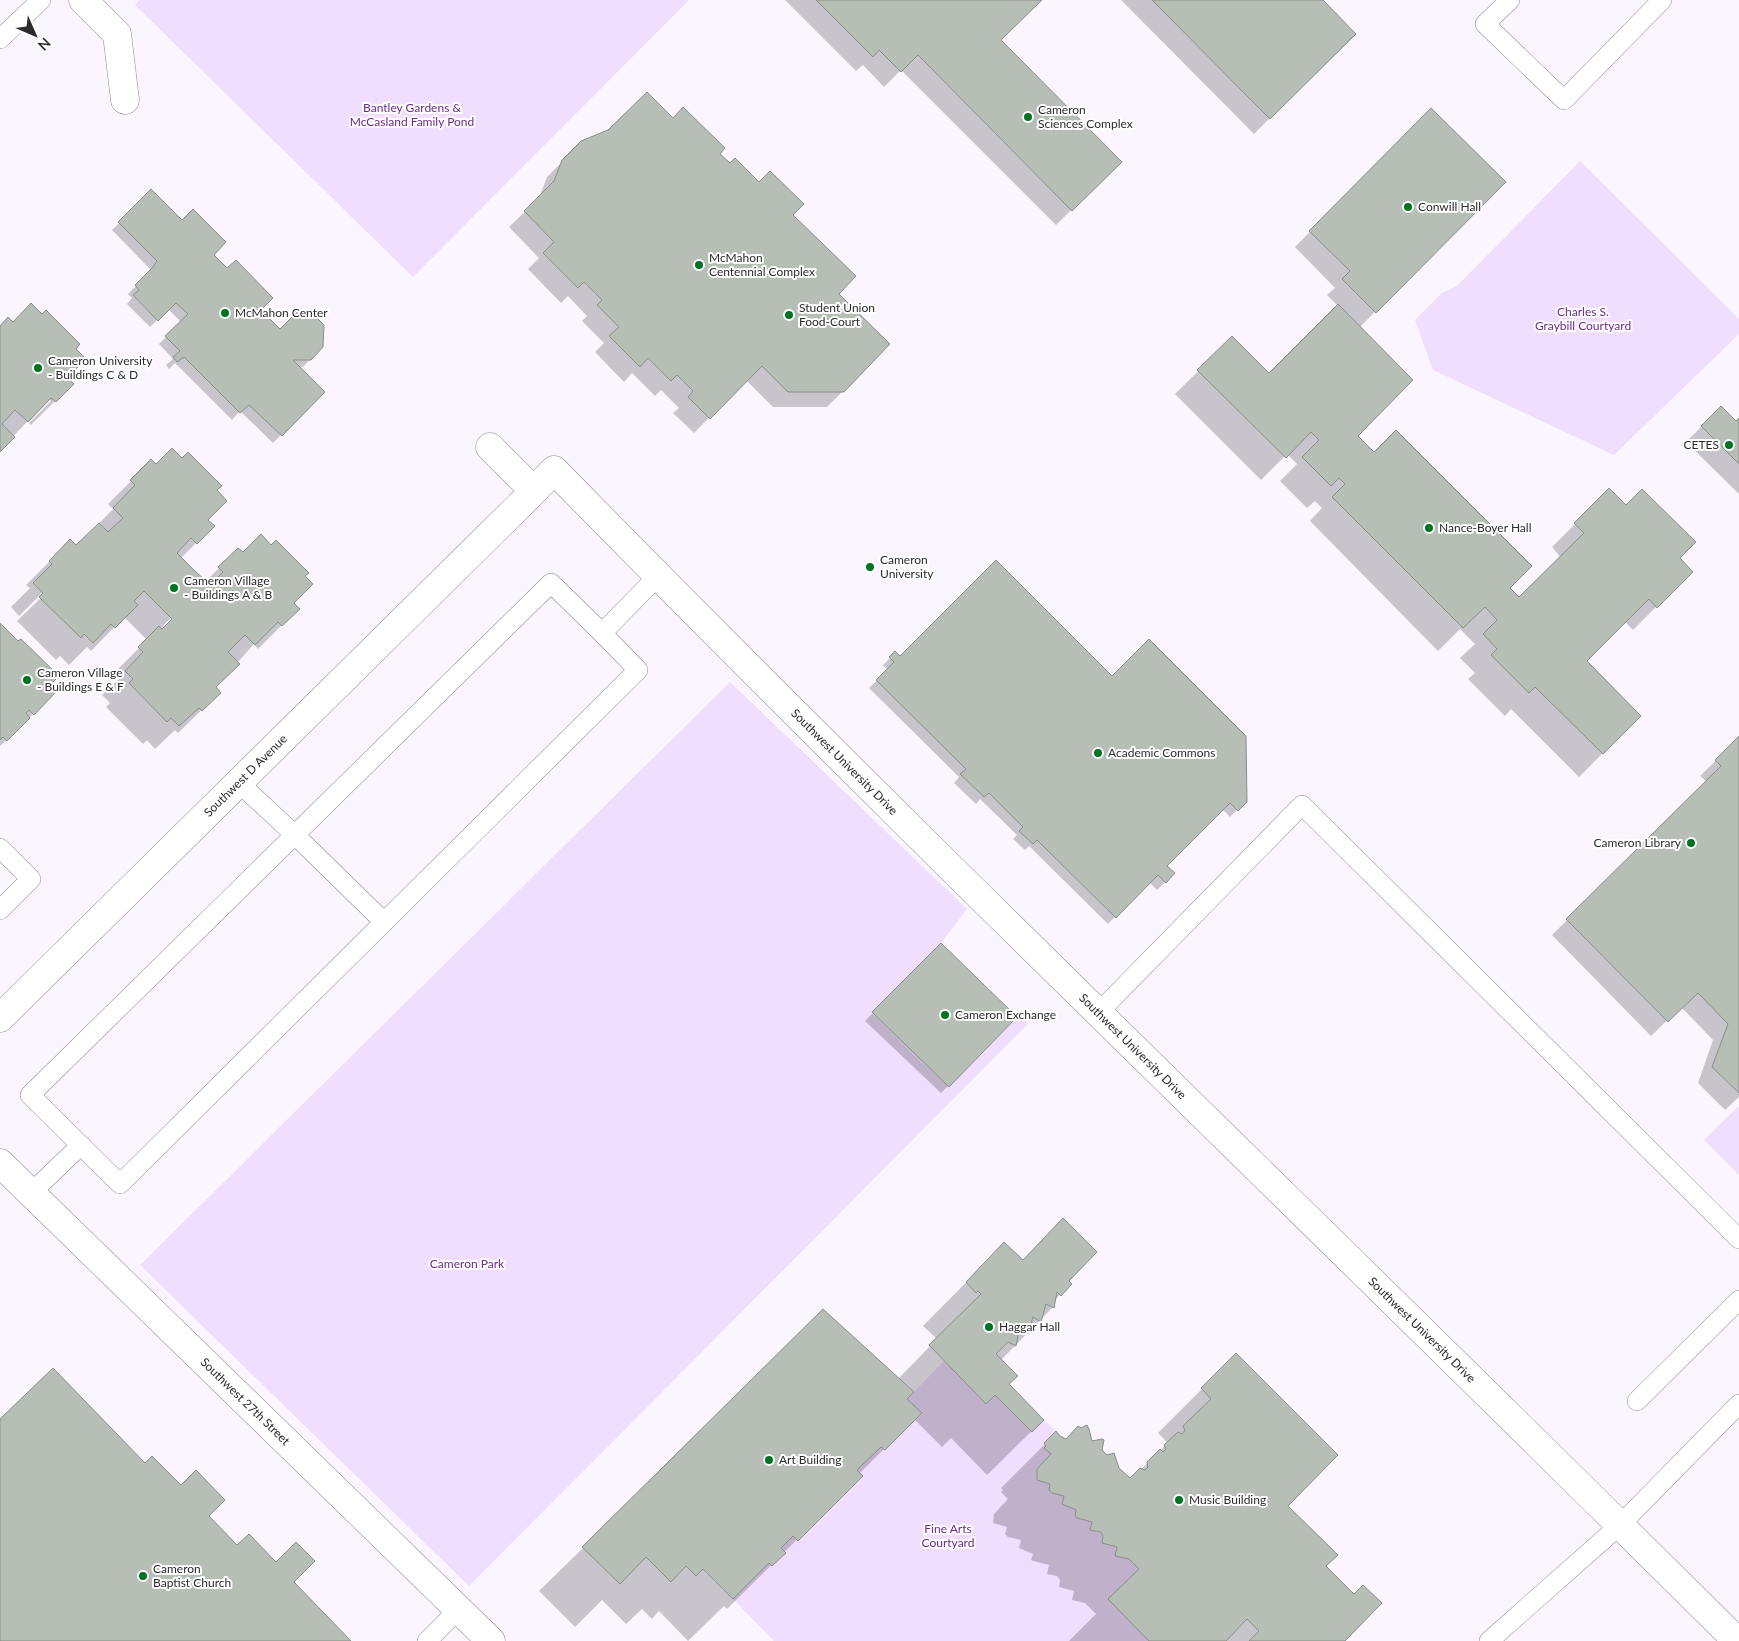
<svg xmlns="http://www.w3.org/2000/svg" width="1739" height="1641" font-family="Lato,sans-serif">
<rect width="100%" height="100%" fill="#fbf5ff"/>
<g fill="#f0defe">
<polygon points="140,0 689,0 413,277 135,5"/>
<polygon points="1580,161 1739,319 1739,334 1614,455 1433,370 1415,320 1442,293 1457,286"/>
<polygon points="730,682 967,909 941,943 872,1013 921,1062 949,1087 1017,1017 1029,1023 469,1586 140,1265"/>
<polygon points="1739,1106 1739,1175 1704,1140"/>
<polygon points="944,1361 986,1404 995,1395 1032,1432 1044,1420 1056,1431 1044,1443 1046,1446 1044,1448 1051,1454 1037,1469 1037,1480 1050,1484 1049,1490 1052,1493 1064,1496 1063,1504 1076,1510 1075,1515 1077,1518 1092,1522 1090,1530 1101,1532 1103,1536 1102,1543 1117,1547 1116,1556 1129,1559 1139,1569 1109,1599 1149,1641 774,1641 733,1599 769,1563 772,1566 785,1553 781,1548 793,1536 798,1540 863,1476 857,1470 881,1447 885,1450 922,1414 907,1399"/>
</g>
<g fill="#0003" fill-rule="evenodd">
<polygon points="785,0 1040,0 1000,40 1120,162 1056,225 901,70 884,87 863,65 856,71"/>
<polygon points="1121,0 1321,0 1354,34 1254,134"/>
<polygon points="1431,110 1504,182 1359,328 1356,436 1519,599 1561,558 1552,547 1609,490 1691,572 1633,630 1625,622 1585,661 1640,716 1579,777 1511,709 1505,716 1468,679 1475,673 1460,658 1475,644 1460,629 1438,651 1310,521 1322,508 1315,501 1307,508 1280,481 1297,464 1287,454 1261,480 1175,394 1232,338 1269,375 1338,306 1327,295 1335,288 1295,247"/>
<polygon points="673,119 718,154 792,215 837,294 843,391 827,407 773,407 746,380 694,433 673,413 679,408 661,390 655,396 632,373 624,382 595,352 604,343 582,321 587,316 568,296 561,303 528,269 539,258 509,227 539,198 547,177 582,142"/>
<polygon points="151,191 280,330 322,347 303,367 298,367 324,392 273,443 240,411 232,420 175,363 169,369 166,365 173,359 159,344 181,322 168,309 150,327 127,304 132,298 128,294 146,276 150,269 112,230"/>
<polygon points="13,324 74,349 66,378 72,384 31,425 29,423 51,401 49,399 0,450 0,327"/>
<polygon points="1721,407 1736,423 1739,420 1739,494 1686,442"/>
<path d="M151,461L156,466L215,490L206,520L213,526L181,558L205,582L238,549L243,554L304,576L293,603L298,609L258,649L254,644L215,688L219,693L178,733L175,730L155,749L147,740L143,744L106,707L110,703L102,695L121,677L116,671L147,640L124,617L91,651L87,647L69,665L60,656L56,660L17,621L45,594L43,592L19,616L11,607L30,588L26,585L70,541L76,547L113,509L108,504ZM176,613L178,615L163,630H159Z"/>
<polygon points="0,625 49,684 33,714 0,746"/>
<polygon points="895,653 900,658 1112,678 1246,801 1230,817 1222,809 1165,866 1174,874 1157,890 1149,882 1108,924 1029,846 1025,850 1013,839 1017,835 980,799 976,804 954,783 959,777 869,688 888,670 883,665"/>
<polygon points="1739,738 1739,1097 1725,1110 1698,1083 1713,1040 1681,1007 1651,1036 1552,935 1707,782 1700,776"/>
<polygon points="941,945 1016,1017 941,1093 865,1021"/>
<polygon points="1004,1244 1022,1261 1067,1281 1070,1284 1054,1301 1052,1308 1001,1360 1008,1384 1043,1420 987,1475 951,1438 942,1447 914,1419 859,1474 861,1476 740,1596 727,1609 724,1606 688,1641 659,1611 652,1619 642,1609 626,1624 602,1600 575,1627 539,1591 583,1548 898,1379 937,1339 923,1326"/>
<polygon points="1236,1355 1286,1506 1324,1566 1343,1641 1069,1641 1096,1614 1085,1603 1072,1600 1074,1591 1059,1587 1060,1580 1057,1576 1047,1574 1049,1565 1033,1561 1031,1560 1033,1554 1019,1548 1021,1540 1008,1537 1005,1534 1007,1527 993,1523 994,1514 1008,1499 1001,1492 1003,1490 1001,1488 1056,1433 1060,1437 1066,1440 1091,1442 1130,1480 1168,1443 1158,1433"/>
</g>
<g fill="#b6beb6" stroke="#878f87">
<polygon points="816,0 1042,0 1001,40 1122,162 1072,211 918,55 901,72 879,50 873,57"/>
<polygon points="1152,0 1323,0 1356,34 1270,119"/>
<polygon points="647,92 673,118 683,107 725,148 720,154 730,163 735,158 759,182 770,171 804,204 793,215 856,276 839,294 890,344 844,392 788,392 762,366 710,419 688,397 693,391 677,375 671,381 648,358 640,367 609,336 619,327 597,305 602,300 584,282 578,288 543,253 554,242 524,211 554,181 562,160 581,141 608,130"/>
<polygon points="1431,108 1506,182 1376,313 1342,279 1350,271 1309,231"/>
<polygon points="151,189 182,220 193,209 226,242 214,255 227,268 236,260 273,298 261,310 280,329 296,313 311,312 324,325 323,347 311,360 293,360 325,392 282,436 249,405 240,413 184,357 177,362 173,357 180,351 165,336 188,314 176,303 158,321 133,295 139,290 135,285 153,267 157,261 118,222"/>
<polygon points="31,303 42,314 46,310 80,344 76,349 86,359 67,378 74,384 56,402 51,398 28,422 15,410 2,424 15,437 0,452 0,326 8,317 13,322"/>
<polygon points="1338,304 1413,380 1358,436 1374,452 1396,430 1532,566 1510,588 1519,597 1584,533 1574,523 1609,488 1626,505 1642,489 1696,542 1680,558 1693,572 1657,608 1649,599 1587,661 1641,716 1603,754 1535,687 1529,693 1491,655 1497,649 1483,634 1497,620 1485,607 1463,628 1332,497 1345,484 1339,478 1331,486 1302,457 1319,440 1311,432 1286,458 1197,370 1232,336 1269,373"/>
<polygon points="1721,406 1736,421 1739,418 1739,464 1701,426"/>
<polygon points="172,448 182,458 188,452 222,486 217,490 227,501 208,520 215,526 197,544 191,538 177,553 193,569 210,585 223,572 218,567 238,548 243,552 261,534 271,545 276,540 309,573 305,576 313,584 294,603 300,609 282,626 278,622 255,645 245,635 228,652 240,664 216,687 221,693 202,711 199,708 179,726 171,718 167,722 129,683 133,679 125,671 143,652 138,647 159,626 162,629 172,619 144,591 134,601 138,605 115,628 111,624 93,643 84,634 81,638 39,597 43,593 33,583 52,564 49,561 70,539 76,545 99,523 108,532 123,518 113,508 135,485 130,480 151,459 156,464"/>
<polygon points="996,560 1112,676 1149,639 1246,736 1247,802 1238,811 1230,803 1167,866 1175,873 1166,883 1158,875 1116,918 1037,840 1033,844 1019,831 1023,827 989,793 984,797 960,774 966,769 876,680 894,662 889,657 895,651 900,656"/>
<polygon points="0,623 18,641 21,639 59,676 51,684 57,691 34,715 29,710 26,713 30,718 7,741 3,737 0,740"/>
<polygon points="1739,736 1739,1093 1712,1067 1728,1024 1698,993 1668,1022 1566,919 1721,766 1715,760"/>
<polygon points="941,943 1017,1017 949,1087 872,1012"/>
<polygon points="1063,1218 1097,1252 1069,1281 1072,1284 1061,1296 1057,1292 1054,1308 1046,1304 1041,1322 1033,1317 1029,1333 1019,1331 1016,1346 1008,1342 996,1354 1018,1376 1009,1384 1044,1420 1032,1432 995,1395 986,1404 929,1345 981,1294 978,1291 976,1293 966,1282 1004,1242 1023,1260"/>
<polygon points="823,1309 914,1392 907,1399 922,1413 885,1450 881,1447 857,1470 863,1476 798,1541 793,1536 781,1548 786,1553 772,1566 769,1563 733,1599 703,1569 696,1576 686,1566 671,1582 646,1557 620,1584 582,1547"/>
<polygon points="1236,1353 1338,1455 1288,1506 1338,1555 1326,1566 1354,1594 1363,1585 1382,1603 1345,1641 1249,1641 1259,1631 1247,1619 1226,1641 1149,1641 1108,1599 1139,1569 1129,1559 1115,1556 1117,1547 1102,1543 1103,1536 1101,1532 1090,1530 1092,1522 1077,1518 1075,1515 1076,1510 1062,1504 1064,1496 1052,1493 1049,1490 1050,1484 1037,1480 1037,1469 1051,1454 1044,1448 1046,1446 1044,1443 1056,1431 1060,1436 1066,1439 1078,1426 1081,1428 1087,1425 1089,1429 1092,1441 1102,1439 1104,1440 1102,1450 1107,1455 1114,1453 1119,1468 1130,1478 1140,1468 1145,1470 1148,1467 1147,1462 1160,1449 1163,1452 1166,1449 1164,1445 1178,1432 1182,1434 1185,1430 1183,1426 1211,1399 1201,1388"/>
<polygon points="53,1368 145,1463 152,1456 181,1485 196,1470 225,1500 209,1516 237,1545 249,1534 276,1562 296,1542 315,1561 294,1582 351,1641 0,1641 0,1419"/>
</g>
<g fill="none" stroke-linecap="round" stroke-linejoin="round">
<g stroke="#8c8790" stroke-width="20">
<g id="service">
<polyline points="1510,0 1485,24 1564,100 1662,0"/>
<polyline points="0,39 41,0"/>
<polyline points="602,633 551,583 30,1095 120,1184 638,670 602,633 658,576"/>
<polyline points="238,782 295,835 384,922"/>
<polyline points="0,848 31,879 0,910"/>
<polyline points="1099,1012 1302,805 1739,1239"/>
<polyline points="31,1193 81,1145"/>
<polyline points="1637,1401 1739,1300"/>
<polyline points="427,1641 459,1609"/>
<polyline points="1489,1641 1620,1525 1739,1404"/>
</g>
</g>
<g stroke="#8c8790" stroke-width="29">
<g id="minor">
<polyline points="83,0 117,34 125,100"/>
<polyline points="490,447 533,490"/>
<path id="s1" d="M0,1018L529,496L554,470C942,866 1343,1249 1737,1641"/>
</g>
</g>
<g stroke="#8c8790" stroke-width="29">
<g id="tertiary">
<path id="s2" d="M0,1163L491,1641"/>
</g>
</g>
<use href="#service" stroke="#fff" stroke-width="19"/>
<use href="#minor" stroke="#fff" stroke-width="28"/>
<use href="#tertiary" stroke="#fff" stroke-width="28"/>
</g>
<g fill="#007225" stroke="#fff" stroke-width="2">
<circle cx="1028" cy="117" r="5"/>
<circle cx="1408" cy="207" r="5"/>
<circle cx="699" cy="265" r="5"/>
<circle cx="225" cy="313" r="5"/>
<circle cx="789" cy="315" r="5"/>
<circle cx="38" cy="368" r="5"/>
<circle cx="1729" cy="445" r="5"/>
<circle cx="1429" cy="528" r="5"/>
<circle cx="870" cy="567" r="5"/>
<circle cx="174" cy="588" r="5"/>
<circle cx="27" cy="680" r="5"/>
<circle cx="1098" cy="753" r="5"/>
<circle cx="1691" cy="843" r="5"/>
<circle cx="945" cy="1015" r="5"/>
<circle cx="989" cy="1327" r="5"/>
<circle cx="769" cy="1460" r="5"/>
<circle cx="1179" cy="1500" r="5"/>
<circle cx="143" cy="1576" r="5"/>
</g>
<g text-anchor="middle" stroke-width="4" stroke-linejoin="round" paint-order="stroke">
<g font-size="12" fill="#682d8b" stroke="#fff">
<text x="412" y="112">Bantley Gardens &amp;<tspan x="412" dy="14">McCasland Family Pond</tspan></text>
<text x="1583" y="316">Charles S.<tspan x="1583" dy="14">Graybill Courtyard</tspan></text>
<text x="467" y="1268">Cameron Park</text>
<text x="948" y="1533">Fine Arts<tspan x="948" dy="14">Courtyard</tspan></text>
</g>
<g font-size="12" fill="#2c2a2d" stroke="#fff" text-anchor="start">
<text x="1038" y="114">Cameron<tspan x="1038" dy="14">Sciences Complex</tspan></text>
<text x="1418" y="211">Conwill Hall</text>
<text x="709" y="262">McMahon<tspan x="709" dy="14">Centennial Complex</tspan></text>
<text x="799" y="312">Student Union<tspan x="799" dy="14">Food-Court</tspan></text>
<text x="235" y="317">McMahon Center</text>
<text x="48" y="365">Cameron University<tspan x="48" dy="14">- Buildings C &amp; D</tspan></text>
<text x="1719" y="449" text-anchor="end">CETES</text>
<text x="1439" y="532">Nance-Boyer Hall</text>
<text x="880" y="564">Cameron<tspan x="880" dy="14">University</tspan></text>
<text x="184" y="585">Cameron Village<tspan x="184" dy="14">- Buildings A &amp; B</tspan></text>
<text x="37" y="677">Cameron Village<tspan x="37" dy="14">- Buildings E &amp; F</tspan></text>
<text x="1108" y="757">Academic Commons</text>
<text x="1681" y="847" text-anchor="end">Cameron Library</text>
<text x="955" y="1019">Cameron Exchange</text>
<text x="999" y="1331">Haggar Hall</text>
<text x="779" y="1464">Art Building</text>
<text x="1189" y="1504">Music Building</text>
<text x="153" y="1573">Cameron<tspan x="153" dy="14">Baptist Church</tspan></text>
</g>
<g font-size="12" fill="#2c2a2d" stroke="#fff">
<text dy="4" stroke="none"><textPath href="#s1" startOffset="1191">Southwest University Drive</textPath></text>
<text dy="4" stroke="none"><textPath href="#s1" startOffset="345">Southwest D Avenue</textPath></text>
<text dy="4" stroke="none"><textPath href="#s1" startOffset="1596">Southwest University Drive</textPath></text>
<text dy="4" stroke="none"><textPath href="#s1" startOffset="2001">Southwest University Drive</textPath></text>
<text dy="4" stroke="none"><textPath href="#s2" startOffset="342">Southwest 27th Street</textPath></text>
</g>
</g>
<g transform="translate(35 35) rotate(135)" stroke="#ffffff" stroke-width="4" paint-order="stroke">
<path d="M0-4L9 19L0 12L-9 19Z" fill="#2c2a2d"/>
<text y="-8" font-size="14" font-weight="bold" text-anchor="middle" fill="#2c2a2d">N</text>
</g>
</svg>
